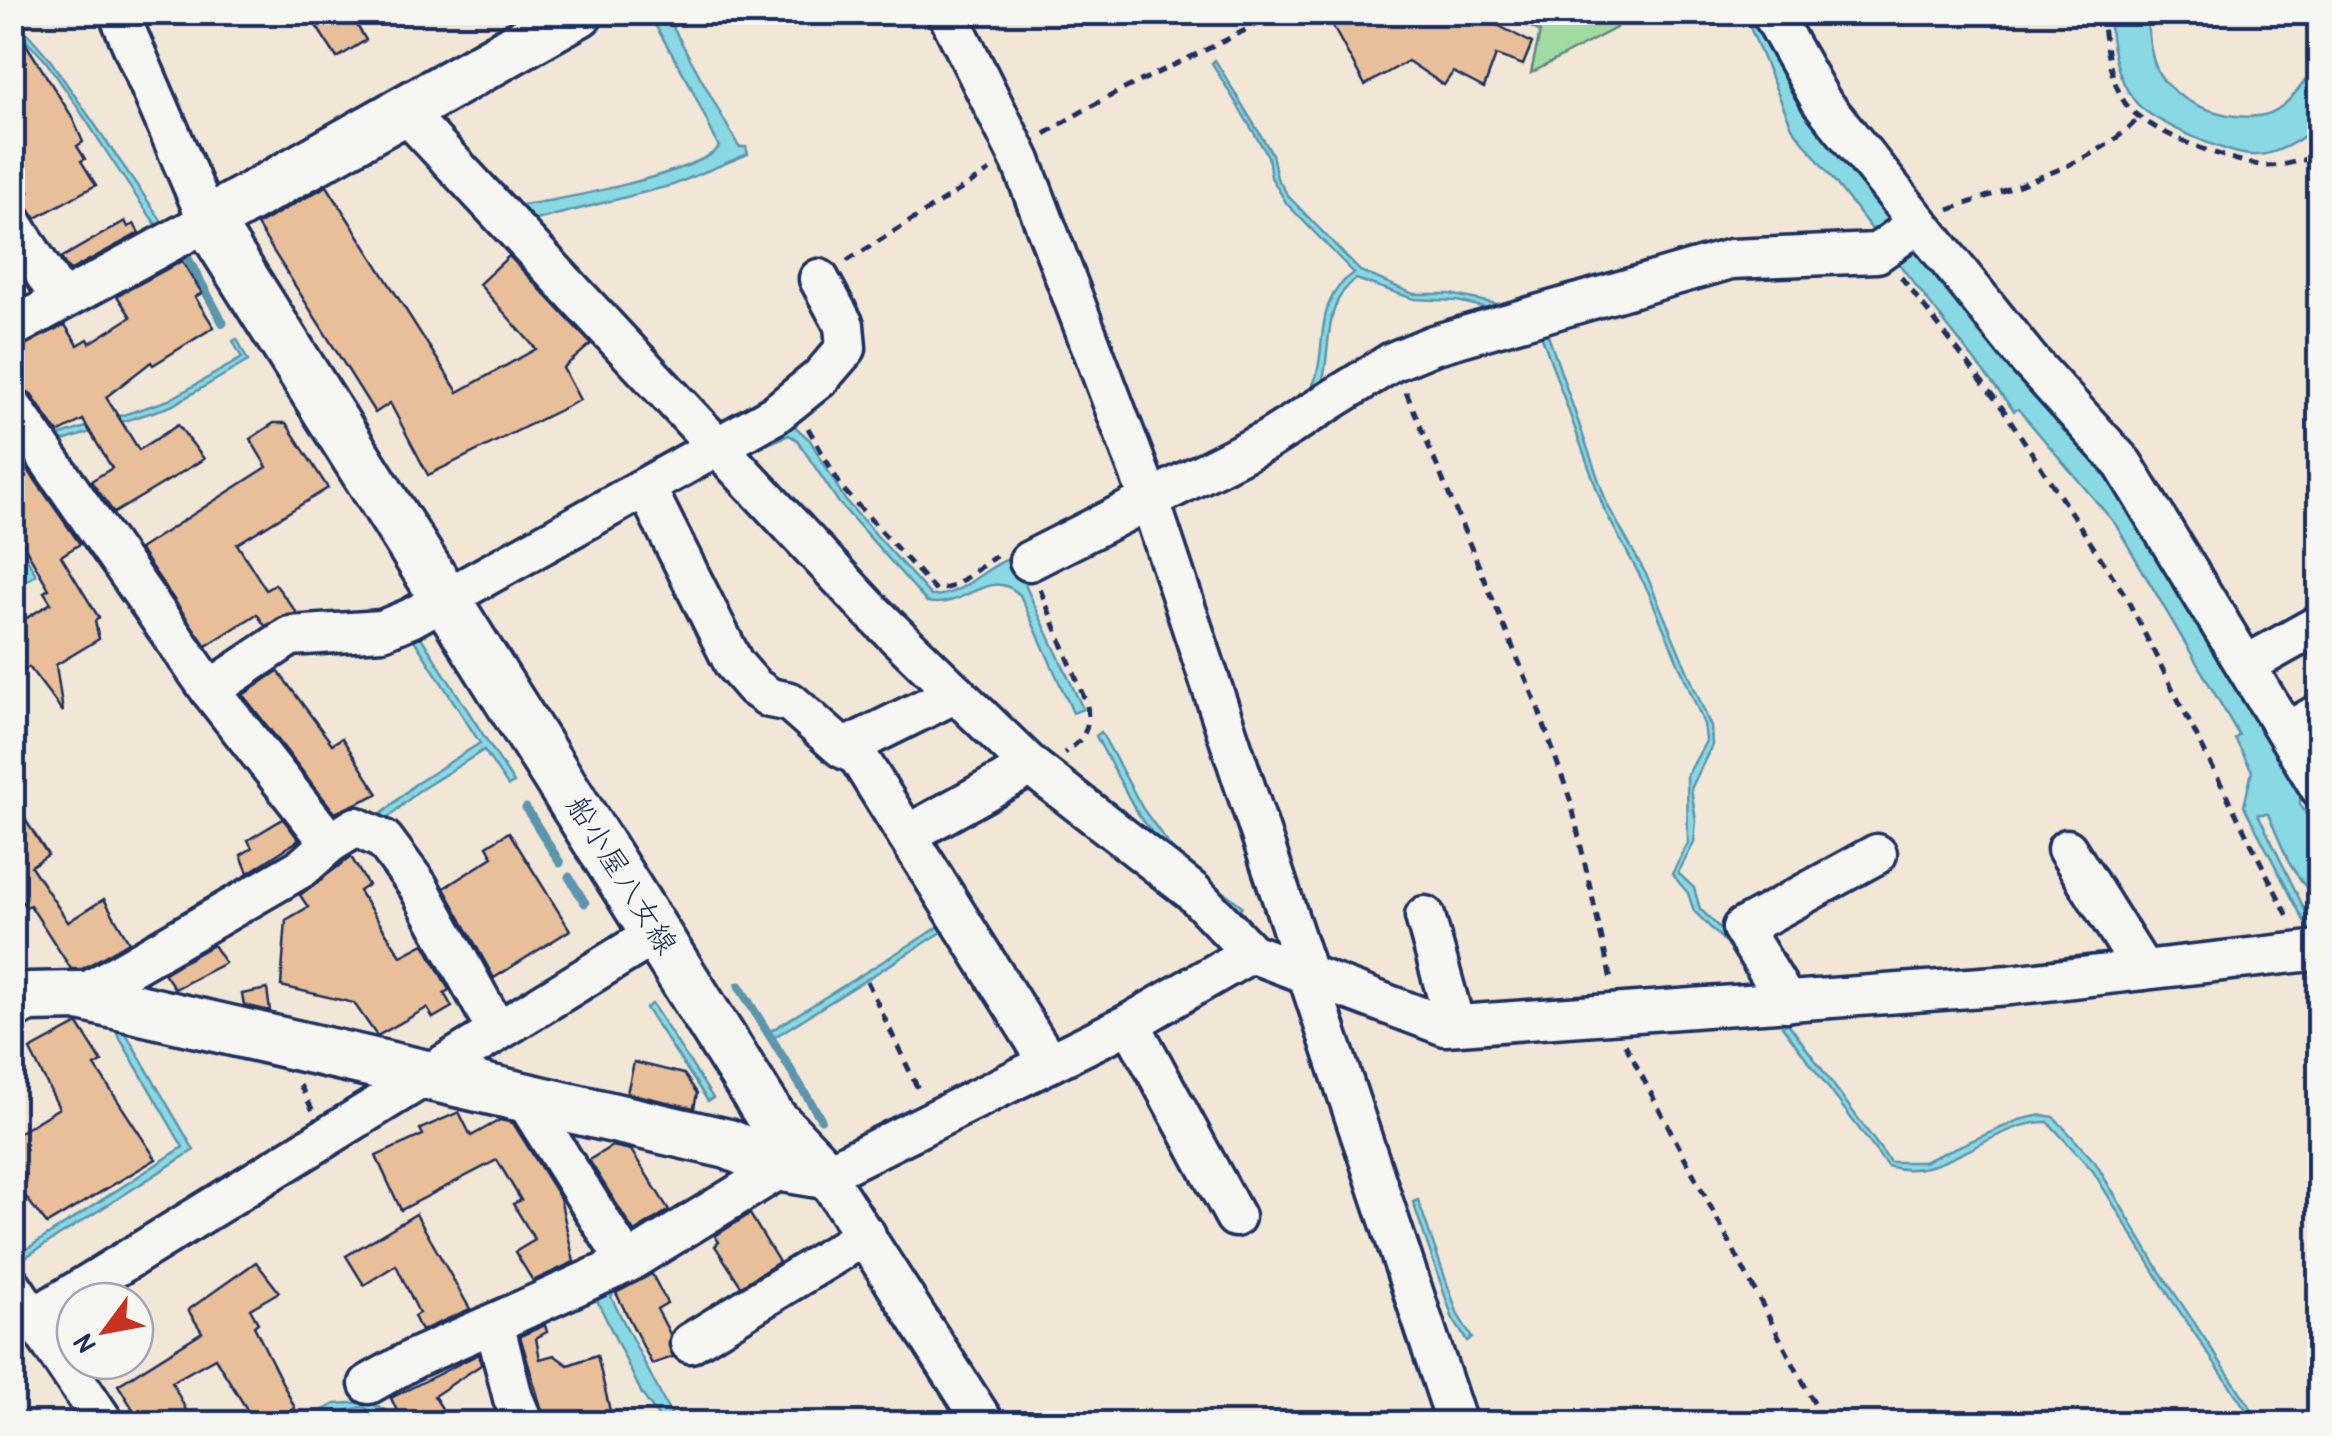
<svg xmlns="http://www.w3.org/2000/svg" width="2332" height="1436" font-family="'Patrick Hand','Klee One',sans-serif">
<rect width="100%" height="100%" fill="#f2e6d7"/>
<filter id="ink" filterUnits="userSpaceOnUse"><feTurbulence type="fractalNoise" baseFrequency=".01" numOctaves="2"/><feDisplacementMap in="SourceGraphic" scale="20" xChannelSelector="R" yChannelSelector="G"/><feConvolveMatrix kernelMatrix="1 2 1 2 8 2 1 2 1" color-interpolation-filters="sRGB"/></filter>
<g filter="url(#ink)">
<polygon fill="#a0dba1" stroke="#5e8580" stroke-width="2.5" points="1505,13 1609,13 1616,28 1531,73 1540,32"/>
<g fill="#88d9e3" stroke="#5c95ae" stroke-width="2.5">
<path d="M13,12L17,13L21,26L48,57L163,223L158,227C118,174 86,116 47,63C35,46 12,35 13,12Z"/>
<path d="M648,13H665L739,147H746L748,154L673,185L524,223L507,206C541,206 703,172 719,147L688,81Z"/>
<polygon points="1744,13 1764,13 2106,458 2319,809 2319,820 2303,793 2300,795 2300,804 2319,836 2319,906 2289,863 2268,814 2258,814 2317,935 2313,938 2244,806 2252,771 2235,739 2239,735 2116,525 2018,409 2014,411 1792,127"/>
<path d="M2109,13H2146C2148,30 2149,50 2156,67C2169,102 2229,123 2264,115C2288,110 2305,80 2319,61V124C2303,139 2275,157 2251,155C2226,154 2148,120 2134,100C2116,77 2110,41 2109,13Z"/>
<path d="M1215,60L1272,154L1277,178L1289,197L1360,271L1413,294H1450L1515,308L1513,314L1457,301L1414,299L1356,279C1319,305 1334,355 1319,392L1304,399C1335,364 1305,305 1354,273L1287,204L1271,177L1268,156L1212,63Z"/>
<polygon points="1544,324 1607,504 1648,578 1711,727 1712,745 1691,789 1696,821 1694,843 1678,873 1694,888 1700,909 1728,936 1757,988 1724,941 1694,911 1688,893 1672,874 1688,843 1687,776 1706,741 1704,724 1648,591 1604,509 1538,326"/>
<polygon points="237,339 248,361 171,406 54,444 52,438 169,400 242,358 233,341"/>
<path d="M778,422L793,425L810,440L845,500L931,596C963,597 983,567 1011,558L1023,563L1026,587L1083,709L1073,713L1020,595C988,565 965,610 927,602L839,503L797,440L789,435L745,454L738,444Z"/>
<polygon points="12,530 36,575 13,589 12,589"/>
<polygon points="417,631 514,783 508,786 484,750 417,792 381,824 377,818 414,785 480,743 411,635"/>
<polygon points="1101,732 1143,809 1175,853 1242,906 1239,912 1169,857 1135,809 1096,736"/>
<polygon points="950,920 953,925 773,1038 769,1032"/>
<polygon points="652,1004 713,1098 708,1101 646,1008"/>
<polygon points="118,1020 194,1150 13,1265 13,1258 183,1147 111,1023"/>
<path d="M1788,1023L1890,1162H1923L2019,1120L2041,1115L2054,1117L2095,1162L2159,1270L2261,1423H2255L2170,1297L2093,1171L2048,1122C1993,1121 1944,1184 1887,1166L1782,1026Z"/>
<polygon points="1418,1200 1458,1315 1472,1338 1467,1341 1453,1319 1413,1202"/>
<polygon points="620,1283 611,1297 675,1423 663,1423 642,1394 598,1302 594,1288"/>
<path d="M368,1402L385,1410L395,1423H387L364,1407C340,1410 320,1423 296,1424L335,1404Z"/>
</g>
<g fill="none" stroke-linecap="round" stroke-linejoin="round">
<g stroke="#5c95ae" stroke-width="9">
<polyline points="186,255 223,323"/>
<polyline points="526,808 560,863"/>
<polyline points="569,877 585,903"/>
<polyline points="739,986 821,1119"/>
</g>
</g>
<g fill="#e8bf98" stroke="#1b2f5e" stroke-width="2.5">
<polygon points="332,12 349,12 366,40 337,58 315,24"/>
<polygon points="1325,12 1472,12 1532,43 1523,65 1496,55 1484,88 1453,72 1444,85 1408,61 1365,85"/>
<polygon points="12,22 71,115 83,142 77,146 85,159 81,161 96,185 36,218 16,200 29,192 12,164"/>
<polygon points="327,186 458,392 536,349 479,284 509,256 591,344 563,368 580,400 428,475 390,403 375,413 257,225"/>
<polygon points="125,221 128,227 134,224 139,233 69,271 61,258"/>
<polygon points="182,261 202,293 195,297 214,327 153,365 151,362 106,397 139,450 178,425 204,459 114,513 91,481 112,468 83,420 58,433 30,393 12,385 12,350 65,325 78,345 88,339 90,343 131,317 117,296"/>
<polygon points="274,423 286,423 328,488 237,544 266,590 275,584 297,613 265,626 257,614 206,646 139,549 267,467 250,439"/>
<polygon points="12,447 80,544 61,556 99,618 95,621 99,639 56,665 63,712 29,667 12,677 12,627 51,603 44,592 49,589 12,525"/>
<polygon points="278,671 332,744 342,738 378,794 335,813 243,695"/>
<polygon points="12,799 48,855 31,866 68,922 104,899 129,942 82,969 71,969 30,905 26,907 22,902 12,908"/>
<polygon points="283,819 299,840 248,873 241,855 252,848 248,840"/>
<polygon points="509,832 570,930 494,978 444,888 493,857 487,846"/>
<polygon points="351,857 368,885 359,891 401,956 424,944 449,990 444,993 452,1007 433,1018 427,1008 377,1036 354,1003 281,986 286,920 308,907 300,895"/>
<polygon points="213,945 225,963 175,989 164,973"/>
<polygon points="267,989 270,1011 244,1005 242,994"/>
<polygon points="78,1024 102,1062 95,1066 156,1159 47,1224 12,1180 12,1137 59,1108 30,1050"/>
<polygon points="634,1062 684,1074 697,1093 694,1108 627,1093"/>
<polygon points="459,1112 471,1136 500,1120 513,1123 560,1198 574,1262 533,1281 515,1252 535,1240 513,1204 521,1200 497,1160 401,1210 376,1156 423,1135 420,1129"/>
<polygon points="612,1146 631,1150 669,1210 634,1232 589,1160"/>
<polygon points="416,1214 470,1309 421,1331 414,1316 419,1313 396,1265 364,1285 346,1256"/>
<polygon points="750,1214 779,1262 741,1286 715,1246 719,1242 715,1236"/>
<polygon points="256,1262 279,1292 250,1309 258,1323 254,1326 295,1408 270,1424 256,1424 215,1358 172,1382 193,1424 142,1424 118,1385 202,1332 188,1310"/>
<polygon points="652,1274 667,1303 657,1309 670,1334 673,1357 652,1364 616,1293"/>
<polygon points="545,1325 547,1332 536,1338 540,1359 554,1355 568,1365 597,1355 613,1424 546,1424 520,1336"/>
<polygon points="479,1354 481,1365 434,1396 452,1424 403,1424 391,1398"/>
</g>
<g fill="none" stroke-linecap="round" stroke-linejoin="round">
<g stroke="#1b2f5e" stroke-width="45">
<g id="minor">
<polyline points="947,12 1021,161 1149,498 1457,1424"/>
<polyline points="1771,12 1821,101 2028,359 2123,464 2320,788"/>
<polyline points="404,111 871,611 1031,766 1193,892 1251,953 1445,1026 2010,985 2320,950"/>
<polyline points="12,222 61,300"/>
<polyline points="12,328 208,221 118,12"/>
<polyline points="12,407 210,690 330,843 356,827 384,840 418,886 497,1031"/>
<polyline points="647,490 734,664 754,687 770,698 790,702 842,748 856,755"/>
<polyline points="1029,561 1266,441 1392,362 1433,345 1731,259 1877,253 1919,223"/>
<polyline points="2248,664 2320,624"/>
<polyline points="210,690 290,636 382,630 411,618 774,415 820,378 846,348 844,325 819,279"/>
<polyline points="956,693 851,745 1049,1063"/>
<polyline points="2287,732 2320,713"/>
<polyline points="907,835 1031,766"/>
<polyline points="2067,849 2143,970"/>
<polyline points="1425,916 1455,1025"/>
<polyline points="80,996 303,867 330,843"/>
<polyline points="1787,1002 1742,928 1877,854"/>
<polyline points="1130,1023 1235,1217"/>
<polyline points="522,1095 627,1263"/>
<polyline points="12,1286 105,1424"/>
<polyline points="12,1331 659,932"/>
<polyline points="690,1343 866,1235"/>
<polyline points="369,1384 415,1358 494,1323"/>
<polyline points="524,1424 513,1398 494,1323 627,1263 783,1167"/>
<polyline points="985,1424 825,1174 1130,1023 1251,953"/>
</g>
</g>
<g stroke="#1b2f5e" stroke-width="55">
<g id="major">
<polyline points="579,12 208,221 772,1119 825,1174"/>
<polyline points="12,1004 29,997 80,996 728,1144 783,1167 825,1174"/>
</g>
</g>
<g stroke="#1b2f5e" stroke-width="5" stroke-dasharray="10 8" stroke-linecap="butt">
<path d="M2101,12C2105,41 2109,78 2125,103C2145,132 2231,162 2266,166C2282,167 2303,159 2320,156"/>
<path d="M1045,134C1119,85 1201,57 1278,12"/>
<path d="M1949,210C2004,189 2101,163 2138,118"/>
<polyline points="847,261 990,171"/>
<polyline points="1901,277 2003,409 2125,595 2290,920"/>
<polyline points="1406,392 1537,705 1571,802 1611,980"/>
<polyline points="808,428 842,488 936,591 954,586 996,556"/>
<path d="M1040,589L1087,705C1090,729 1085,739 1064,753"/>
<polyline points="867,981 919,1091"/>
<polyline points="1625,1044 1825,1424"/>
<polyline points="300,1085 313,1111"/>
<polyline points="2309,1424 2320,1376"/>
</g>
<use href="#minor" stroke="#f6f6f2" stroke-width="38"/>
<use href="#major" stroke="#f6f6f2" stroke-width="48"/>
</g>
</g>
<g text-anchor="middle" stroke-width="10" stroke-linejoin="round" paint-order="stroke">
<g font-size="30" fill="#1b2f5e" stroke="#f6f6f2">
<text transform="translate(622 875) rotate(58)" y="10">船小屋八女線</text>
</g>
</g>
<rect width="2332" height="1436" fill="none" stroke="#f6f6f2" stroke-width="50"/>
<rect x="25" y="25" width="2282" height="1386" fill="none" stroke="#1b2f5e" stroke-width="4" filter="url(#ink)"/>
<g transform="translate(105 1331) rotate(238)"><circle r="48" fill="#f6f6f2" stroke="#9ea6b7" stroke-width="2.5"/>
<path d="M0-8L18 38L0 25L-18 38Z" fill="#c8321e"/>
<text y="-15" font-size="28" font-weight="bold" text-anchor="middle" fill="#1b2f5e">N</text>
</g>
</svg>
